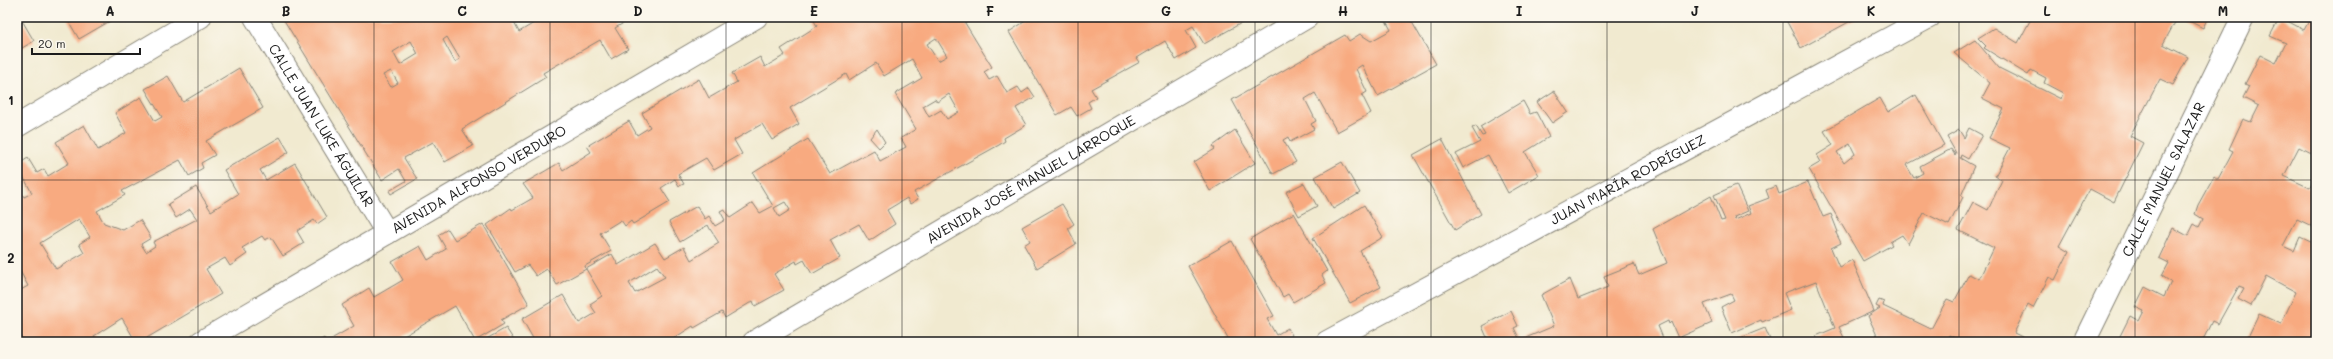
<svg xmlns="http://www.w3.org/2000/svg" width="2333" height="359" font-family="Mali,sans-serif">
<rect width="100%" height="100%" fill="#fbf7ec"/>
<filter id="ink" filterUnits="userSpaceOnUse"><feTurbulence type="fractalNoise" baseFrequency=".025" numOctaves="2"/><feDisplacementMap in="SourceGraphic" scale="8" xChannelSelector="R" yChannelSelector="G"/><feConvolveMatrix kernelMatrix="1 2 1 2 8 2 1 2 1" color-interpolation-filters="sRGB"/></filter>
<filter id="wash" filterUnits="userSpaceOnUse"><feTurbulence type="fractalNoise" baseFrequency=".012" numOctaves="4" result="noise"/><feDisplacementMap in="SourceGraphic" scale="16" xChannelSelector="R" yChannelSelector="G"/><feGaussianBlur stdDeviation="0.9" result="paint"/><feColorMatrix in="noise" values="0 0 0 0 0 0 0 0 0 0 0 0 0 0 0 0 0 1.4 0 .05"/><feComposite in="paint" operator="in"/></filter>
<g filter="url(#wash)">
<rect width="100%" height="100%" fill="#f1ead0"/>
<g id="blocks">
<g fill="#f8aa80" fill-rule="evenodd">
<polygon points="17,17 20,17 34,41 17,51"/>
<polygon points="66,17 117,17 79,39"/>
<path d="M282,17H473L475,21L481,17H511L519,32L544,17H634L615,28L628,49L611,59L600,40L543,73L546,77L462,129L473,146L445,162L433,142L404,158L417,179L391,194L389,191L406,181L399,169L382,180ZM447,37L460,59L455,62L443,40ZM411,41L418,54L400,65L393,52ZM391,71L398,83L391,87L383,75Z"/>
<path d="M812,17H976L965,23L992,67L984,72L989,80L997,76L1007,93L1018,87L1022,93L1029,88L1035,97L1016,108L1026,125L1004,138L1005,141L999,145L914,192L918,199L910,204L907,198L887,210L895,224L869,241L859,224L830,240L840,258L812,274L804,260L797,264L796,261L774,274L784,290L755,306L753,301L725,318L722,312L694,328L693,326L668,342H535L522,319L563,295L579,323L596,313L590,304L602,296L586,269L612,254L618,265L655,243L665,258L684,247L691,260L719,243L710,229L708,225L680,242L669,222L697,206L705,219L709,216L715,226L725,220L720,211L724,209L730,218L753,203L760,213L773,206L753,173L808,139L830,174L874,150L880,161L906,147L901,138L916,129L895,94L922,78L912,59L884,76L876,63L849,80L846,74L790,108L799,124L772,140L762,124L734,140L742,154L714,170L706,158L678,174L684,184L679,186L675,179L661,188L670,202L633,224L631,221L625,226L621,220L600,233L611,251L585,266L586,269L557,285L547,269L536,276L528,265L515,272L487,225L511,208L512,210L533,198L523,184L559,163L563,170L591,152L587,146L629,121L637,135L650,127L642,113L699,79L709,98L737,82L732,73L760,57L765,67L785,55L781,49L817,26ZM936,38L947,56L938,61L927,44ZM949,94L959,112L947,119L941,110L929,117L923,106L935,99L937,102ZM785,202L790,210L779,217L774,208ZM657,266L665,277L635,293L629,283Z"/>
<polygon points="1022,17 1097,19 1252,17 1204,44 1193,26 1186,30 1196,48 1176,60 1165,41 1137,58 1140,62 1091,89 1096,97 1088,102 1091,108 1077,116 1071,107 1057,115 1009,32 1024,22"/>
<polygon points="1384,17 1409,17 1436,64 1378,96 1362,65 1356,69 1367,92 1362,95 1371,113 1337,132 1315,93 1305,99 1316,121 1311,124 1314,129 1290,142 1288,137 1283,140 1296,162 1273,174 1232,100 1345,35 1349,41 1360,34 1371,41 1391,30"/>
<polygon points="1795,17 1858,17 1801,48 1787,22"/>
<polygon points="2032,17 2178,17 2163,44 2188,57 2173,85 2160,79 2130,136 2143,143 2114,202 2090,189 2074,218 2059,246 2069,252 2055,280 2049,277 2033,308 2028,305 2014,333 2032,342 1962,342 1949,335 1944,342 1880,342 1868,316 1880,308 1876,306 1879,300 1884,302 1883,306 1931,329 1947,299 1954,302 1969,274 1979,279 1994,248 1958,230 1973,202 1988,210 2002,180 1995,176 2010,148 1989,138 2004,109 1982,98 1990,83 1954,53 1975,40 1999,68 2061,99 2063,93 2044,83 2046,78 2031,70 2028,75 1984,48 1986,46 1978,38 1994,28 2018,43"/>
<polygon points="2181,17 2208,17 2203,28"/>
<polygon points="2280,17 2304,30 2311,17 2316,17 2316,156 2299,147 2284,176 2310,188 2316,175 2316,228 2297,219 2283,246 2294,251 2300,237 2315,244 2316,242 2316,342 2253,342 2247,339 2259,314 2281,324 2296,292 2266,276 2251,306 2238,299 2244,288 2239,286 2218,324 2212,321 2202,342 2117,342 2130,316 2139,321 2144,311 2135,307 2145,287 2164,297 2171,282 2162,276 2169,263 2159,258 2173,228 2188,236 2194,224 2199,227 2203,219 2195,214 2198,205 2214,176 2218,179 2233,151 2229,149 2243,119 2251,122 2259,106 2243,98 2249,86 2245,84 2260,55 2276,63 2286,43 2270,36"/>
<path d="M239,68L263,108L206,141L215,155L201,163L203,168L189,176L180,160L122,191L125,195L97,211L104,223L123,230L140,220L151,238L141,244L146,252L155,246L153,242L197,219L190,209L176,218L168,204L196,187L211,211L238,194L224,170L280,137L289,152L260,170L266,180L295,163L327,217L317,224L314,220L297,231L304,243L283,256L271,237L265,240L262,236L242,248L247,254L230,266L225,258L206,269L221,294L140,342H136L122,318L94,336L98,342H21L23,341L17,330V292L28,286L20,271L17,273V196L22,194L24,197L32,193L17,165L28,158L37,173L44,169L48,176L69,163L56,142L84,125L98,150L126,133L115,113L141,97L155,121L162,117L145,89L168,76L183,102ZM79,219L90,237L79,244L84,253L56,269L40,243Z"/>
<polygon points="1554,91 1568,112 1552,123 1537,102"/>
<path d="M1916,95L1944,145L1906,165L1914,178L1923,173L1920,166L1951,149L1955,155L1956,153L1947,137L1959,130L1964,138L1969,128L1982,135L1968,159L1961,155L1960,158L1974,166L1961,196L1963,197L1949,225L1924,213L1908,244L1902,235L1890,242L1892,245L1863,261L1809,169L1821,162L1817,155L1833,145L1824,131L1880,98L1888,112ZM1850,144L1855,154L1844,163L1837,152Z"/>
<polygon points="1523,101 1530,114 1536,112 1549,137 1525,152 1539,175 1508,193 1488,155 1463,168 1456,154 1480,142 1472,128 1476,126 1482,136 1485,135 1480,127"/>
<polygon points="877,129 885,142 879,148 870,138"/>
<polygon points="1235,130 1255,163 1210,191 1194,162 1215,149 1213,146"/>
<polygon points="1442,139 1481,214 1455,230 1413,155"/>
<polygon points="1342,162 1360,193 1333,209 1315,177"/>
<polygon points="1808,182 1823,217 1831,214 1838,232 1836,233 1841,243 1831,248 1839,267 1852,260 1874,311 1839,327 1846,342 1819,342 1816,336 1835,328 1816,281 1784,293 1791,310 1762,322 1761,320 1732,333 1721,307 1734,300 1731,294 1704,304 1712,323 1678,338 1671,322 1669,324 1668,321 1658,326 1663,338 1654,342 1525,342 1523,339 1554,326 1541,295 1570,279 1578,299 1608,287 1604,276 1634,264 1639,275 1667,263 1653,229 1711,196 1721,221 1725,220 1714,195 1736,185 1748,211 1734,217 1735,220 1751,213 1748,206 1769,198 1766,190 1776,186 1779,194"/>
<polygon points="1304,183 1317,206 1299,216 1286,192"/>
<polygon points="1062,204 1074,224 1068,228 1076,244 1037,268 1024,245 1030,241 1022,227"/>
<polygon points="1364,205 1383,237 1360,251 1381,287 1350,303 1313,238"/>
<polygon points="1294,213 1327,271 1322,275 1326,283 1293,302 1288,294 1283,297 1250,239"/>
<polygon points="483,224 529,304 501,320 504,324 475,341 455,306 399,339 401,342 318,342 324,338 326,342 354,326 342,305 369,288 374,297 403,280 392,262 420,246 428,260 446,249 438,235 448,229 455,240"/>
<polygon points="1232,241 1274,316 1267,319 1276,335 1288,328 1292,335 1279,342 1221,342 1228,338 1188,266"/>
<polygon points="1511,311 1518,326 1514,328 1521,342 1489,342 1482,326"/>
<polygon points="506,328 515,342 481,342"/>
<polygon points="1765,328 1771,342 1736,342 1735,340"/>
</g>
</g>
</g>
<g filter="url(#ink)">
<use href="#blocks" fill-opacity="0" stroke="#868376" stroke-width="1"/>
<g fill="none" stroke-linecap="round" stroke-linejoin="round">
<g stroke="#868376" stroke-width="24">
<g id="minor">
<path id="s1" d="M255,17L387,233"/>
<polyline points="17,126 200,17"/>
<path id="s2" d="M201,342L756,17"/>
<path id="s3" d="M754,342L1307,17"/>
<path id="s4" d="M1327,342L1929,17"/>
<path id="s5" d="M2084,342L2243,17"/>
</g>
</g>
<use href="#minor" stroke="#fff" stroke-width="22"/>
</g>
</g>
<path fill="none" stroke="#1c1c1c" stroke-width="1" stroke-opacity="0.55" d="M198,17V342M374,17V342M550,17V342M726,17V342M902,17V342M1078,17V342M1255,17V342M1431,17V342M1607,17V342M1783,17V342M1959,17V342M2135,17V342M17,180H2316"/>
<g text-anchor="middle" stroke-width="3" stroke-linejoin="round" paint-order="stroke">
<g font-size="14" fill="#1c1c1c" stroke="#fbf7ec">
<text dy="5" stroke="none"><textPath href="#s1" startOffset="127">CALLE JUAN LUKE ÁGUILAR</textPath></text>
<text dy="5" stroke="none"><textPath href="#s2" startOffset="322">AVENIDA ALFONSO VERDURO</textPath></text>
<text dy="5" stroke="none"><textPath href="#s3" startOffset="321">AVENIDA JOSÉ MANUEL LARROQUE</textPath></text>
<text dy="5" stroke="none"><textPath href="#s4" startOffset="342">JUAN MARÍA RODRÍGUEZ</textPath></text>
<text dy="5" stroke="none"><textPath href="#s5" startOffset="181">CALLE MANUEL SALAZAR</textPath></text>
</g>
</g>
<rect width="2333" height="359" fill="none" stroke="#fbf7ec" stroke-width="44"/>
<path d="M32 48v6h108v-6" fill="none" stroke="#1c1c1c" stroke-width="2"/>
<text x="38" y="48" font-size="12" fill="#1c1c1c" stroke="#fbf7ec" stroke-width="3" paint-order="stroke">20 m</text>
<rect x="22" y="22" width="2289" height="315" fill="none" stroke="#1c1c1c" stroke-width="1.5"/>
<g font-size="13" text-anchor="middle" font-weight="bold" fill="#1c1c1c">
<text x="110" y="16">A</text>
<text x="286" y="16">B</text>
<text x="462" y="16">C</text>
<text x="638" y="16">D</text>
<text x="814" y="16">E</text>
<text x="990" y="16">F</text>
<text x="1166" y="16">G</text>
<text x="1343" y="16">H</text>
<text x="1519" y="16">I</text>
<text x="1695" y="16">J</text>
<text x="1871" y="16">K</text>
<text x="2047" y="16">L</text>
<text x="2223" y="16">M</text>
<text x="11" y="105">1</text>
<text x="11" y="263">2</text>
</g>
</svg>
